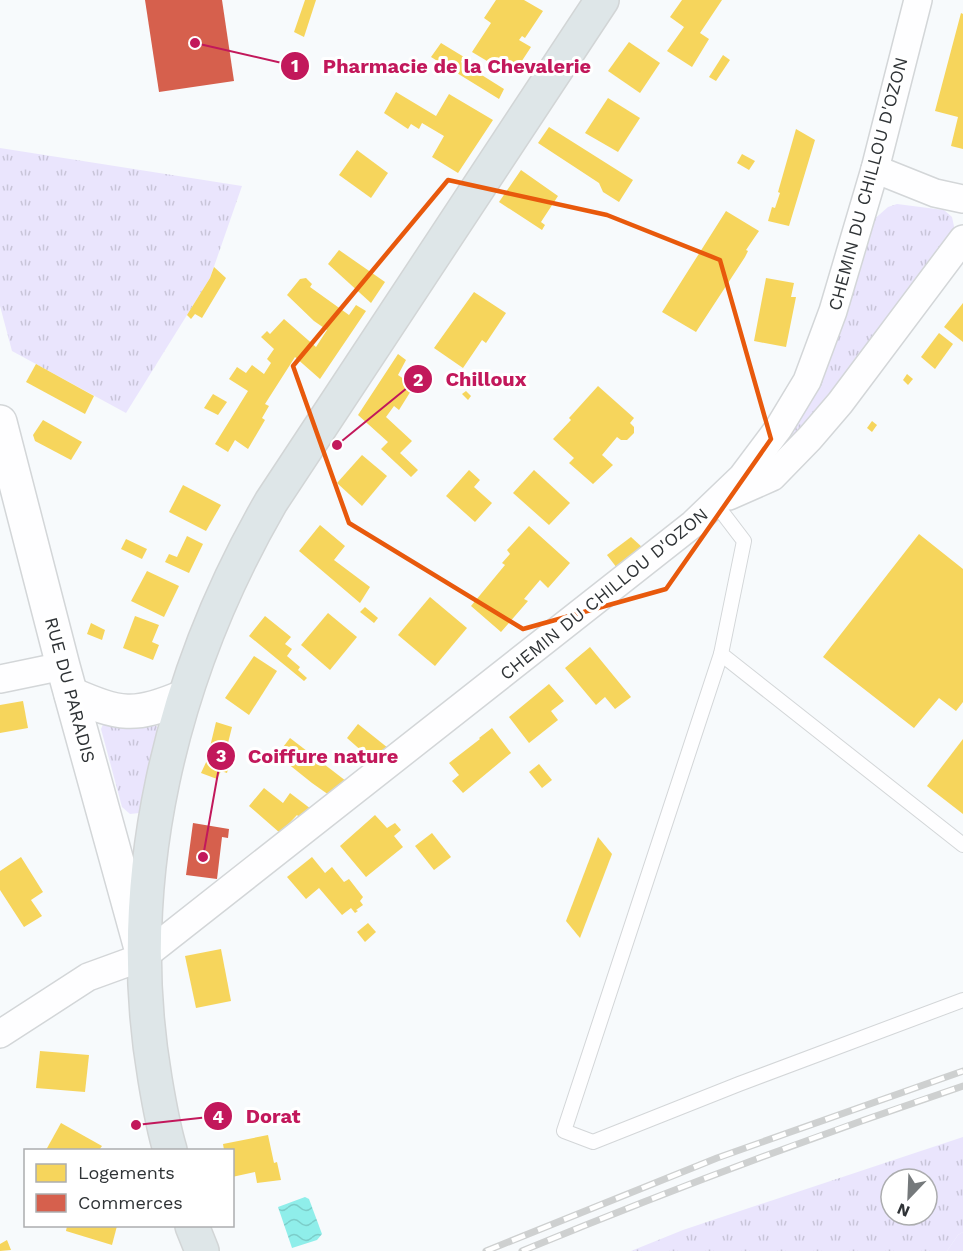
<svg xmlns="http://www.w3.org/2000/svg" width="963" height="1251" font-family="'Work Sans',sans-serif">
<defs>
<pattern id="grass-tufts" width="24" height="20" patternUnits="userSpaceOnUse" patternTransform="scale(1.5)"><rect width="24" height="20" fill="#eae5fd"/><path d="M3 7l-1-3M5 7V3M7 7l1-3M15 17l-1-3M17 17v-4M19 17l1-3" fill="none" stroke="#c9c5d9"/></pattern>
<pattern id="water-waves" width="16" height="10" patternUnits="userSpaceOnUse" patternTransform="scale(1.5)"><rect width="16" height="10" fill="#8feeea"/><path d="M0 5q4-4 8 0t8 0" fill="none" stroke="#7ccdc9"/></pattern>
</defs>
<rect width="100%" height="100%" fill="#f7fafc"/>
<g fill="url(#grass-tufts)" fill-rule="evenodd">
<polygon points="0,148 242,186 210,278 126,413 12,351 0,306"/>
<polygon points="897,204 944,210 952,217 955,231 795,441 773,455 830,357 844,320 871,222 888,207"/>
<polygon points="104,722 155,723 159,731 143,809 139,813 130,814 122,807 101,729"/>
<path d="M963,1137V1232L958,1235L947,1251H631L683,1230ZM891,1179H927V1215H891Z"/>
</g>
<polygon fill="#eae5fd" points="963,1232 963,1251 947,1251 958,1235"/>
<polygon fill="url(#water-waves)" points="305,1197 309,1199 322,1234 317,1240 292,1248 278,1207"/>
<g fill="#f6d55c">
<polygon points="305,0 316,0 304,37 294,32"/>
<polygon points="496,0 524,0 543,11 525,38 522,36 519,40 531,47 512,76 472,52 491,23 484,18"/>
<polygon points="682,0 722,0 700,33 709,39 692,67 667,51 684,27 670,17"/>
<polygon points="961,13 963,14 963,149 951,146 958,117 935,111"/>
<polygon points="629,42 660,63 640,93 608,71"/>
<polygon points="441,43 464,57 461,62 504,89 499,99 431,57"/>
<polygon points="723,55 730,60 716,81 709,77"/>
<polygon points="396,92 436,116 449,94 493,120 458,173 432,157 444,136 422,123 419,129 411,124 408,129 384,113"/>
<polygon points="608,98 640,118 618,152 585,133"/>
<polygon points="549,127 633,180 619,202 603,192 599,183 538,143"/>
<polygon points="796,129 815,140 789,226 768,221 772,207 775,208 780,193 778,192"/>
<polygon points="357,150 388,173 371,198 339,175"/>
<polygon points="742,154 755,161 749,170 737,163"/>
<polygon points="521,170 558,196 541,222 545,225 542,230 499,202"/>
<polygon points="726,211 759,231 746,250 748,251 745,257 696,332 662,312"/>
<polygon points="339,250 385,282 371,303 328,264"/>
<polygon points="214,267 226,278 202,318 195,314 191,319 187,315 210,278"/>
<polygon points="306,278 312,284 310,287 349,315 356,305 366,311 320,379 295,357 265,404 269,406 262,418 265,420 248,449 235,440 228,452 215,444 248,391 229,379 237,367 246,373 252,365 264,374 271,363 267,359 274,349 261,337 267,331 270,334 284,319 316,347 327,330 314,321 287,295 300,279"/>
<polygon points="766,278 794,283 791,297 796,297 786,347 754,341"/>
<polygon points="474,292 506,313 486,343 482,340 463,368 434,348"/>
<polygon points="963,303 963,342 944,327"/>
<polygon points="939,333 953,344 935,369 921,357"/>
<polygon points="398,354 406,360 398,375 414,386 399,410 394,406 386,417 412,441 400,453 418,470 411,477 381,449 388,442 358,415"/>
<polygon points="36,364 94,396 85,414 26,382"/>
<polygon points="907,374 913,379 908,385 903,380"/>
<polygon points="598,386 634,418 630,423 634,427 634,433 627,440 621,440 617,437 602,455 613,465 593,484 569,463 574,458 553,439 571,420 569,418"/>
<polygon points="466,391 471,396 468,400 462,394"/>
<polygon points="213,394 227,402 218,415 204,408"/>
<polygon points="43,420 82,442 71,460 35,441 33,435"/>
<polygon points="872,421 877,425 872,432 867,428"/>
<polygon points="362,455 387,476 362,506 337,483"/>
<polygon points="469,470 480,480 474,487 492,503 475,522 446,496"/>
<polygon points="534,470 570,503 549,525 513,493"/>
<polygon points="183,485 221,505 206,531 169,512"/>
<polygon points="320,525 345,546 334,560 370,587 360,603 299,551"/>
<polygon points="529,526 570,563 548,588 540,580 524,599 528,601 501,632 471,606 505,565 502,563 510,554 507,550"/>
<polygon points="919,534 963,569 963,702 956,711 939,698 914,728 823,657"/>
<polygon points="187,536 203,544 189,573 165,562 169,554 177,557"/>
<polygon points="631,537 643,548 617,568 607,555"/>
<polygon points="126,539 147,549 142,559 121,549"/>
<polygon points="147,571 179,586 164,617 131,601"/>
<polygon points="430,597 467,628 435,666 398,635"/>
<polygon points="365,607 378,618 374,623 360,612"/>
<polygon points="328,613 357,637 330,670 301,645"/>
<polygon points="135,616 159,625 152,642 159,645 153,660 123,648"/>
<polygon points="265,616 291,637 285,644 292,649 287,656 300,667 298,670 307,678 304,681 249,636"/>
<polygon points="91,623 105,630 102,640 87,634"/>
<polygon points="590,647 631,697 615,709 605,697 596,705 565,668"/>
<polygon points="254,656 277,671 249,715 225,698"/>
<polygon points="549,684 564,701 551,711 558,720 529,743 509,717"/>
<polygon points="23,701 28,728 0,733 0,705"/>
<polygon points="216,722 232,727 226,751 232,753 227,773 221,771 217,779 201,773 209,756 208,755"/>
<polygon points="358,724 388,748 372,760 347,738"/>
<polygon points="492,728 511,753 463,793 452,781 459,775 449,763 480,739 479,738"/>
<polygon points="290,738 346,781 329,795 312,783 277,755"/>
<polygon points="963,739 963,814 927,786"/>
<polygon points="539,764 552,780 542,788 529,772"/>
<polygon points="264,788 283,803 290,793 311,809 300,818 297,815 280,833 249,806"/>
<polygon points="375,815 387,828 395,823 401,830 394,836 403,847 366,877 340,846"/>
<polygon points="432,833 451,857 434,870 415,846"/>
<polygon points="598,837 612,854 580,938 566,921"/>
<polygon points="21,857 43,892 31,900 42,916 24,927 0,890 0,871"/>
<polygon points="312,857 325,873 332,867 344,882 349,879 363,897 360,901 363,905 356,910 358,911 355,913 351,908 342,915 319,888 306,899 287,877"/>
<polygon points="368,923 376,932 365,942 357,932"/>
<polygon points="221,949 231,1001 196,1008 185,956"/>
<polygon points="40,1051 89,1055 85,1092 36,1088"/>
<polygon points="61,1123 102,1146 99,1150 46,1150"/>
<polygon points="268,1135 274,1163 277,1162 281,1180 257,1183 255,1172 232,1177 232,1150 224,1150 223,1144"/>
<polygon points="67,1226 117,1226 112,1245 66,1231"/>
<polygon points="7,1240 11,1250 0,1251 0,1244"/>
</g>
<g fill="#d6604d">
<polygon points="145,0 222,0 234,81 159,92"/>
<polygon points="193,823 229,829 228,838 222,837 217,879 186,875"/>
</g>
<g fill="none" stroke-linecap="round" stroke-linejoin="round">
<g stroke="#d3d6d8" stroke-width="16">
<g id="lane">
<polyline points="715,503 744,541 721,654 963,845"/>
<polyline points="721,654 564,1131 593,1142 739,1084 963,1000"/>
</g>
</g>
<g stroke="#d3d6d8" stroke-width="30">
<g id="street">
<polyline points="875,169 935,193 963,199"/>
<polyline points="729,496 772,477 810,438 840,403 963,239"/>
<polyline points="0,679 63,666"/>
<polyline points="0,1034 88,977 143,957 693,524 742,477 778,429 807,381 833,311 875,169 918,0"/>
</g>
</g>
<g stroke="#d3d6d8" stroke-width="36">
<g id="secondary">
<polyline points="0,422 63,666 142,952"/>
<path d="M71,694C120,715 134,718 183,697"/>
</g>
</g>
<g stroke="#d2d5d6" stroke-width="36">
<g id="primary">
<path d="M170,1150C163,1127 159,1103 155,1079C121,880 171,675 271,502L602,0"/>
<polyline points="192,1226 202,1251"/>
</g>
</g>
<use href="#lane" stroke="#fefeff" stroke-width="14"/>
<use href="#street" stroke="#fefeff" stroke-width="27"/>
<use href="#secondary" stroke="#fefeff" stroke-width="33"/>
<use href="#primary" stroke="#dee6e8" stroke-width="33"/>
<g stroke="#ced0d0" stroke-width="7">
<g id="rail">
<polyline points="486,1251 717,1158 963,1071"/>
<path d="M522,1251C667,1191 814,1136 963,1086"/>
</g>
</g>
<use href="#rail" stroke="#fff" stroke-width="4.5" stroke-dasharray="14" stroke-linecap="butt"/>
</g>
<path fill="none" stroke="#e8590c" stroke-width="4.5" stroke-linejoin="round" d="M448,180L607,215L720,260L771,439L666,589L523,629L349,523L293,366Z"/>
<g text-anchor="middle" stroke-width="6" stroke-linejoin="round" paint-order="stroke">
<g font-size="18" fill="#2f3336" stroke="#fff">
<text transform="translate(868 184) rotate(-75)" y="6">CHEMIN DU CHILLOU D'OZON</text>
<text transform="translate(604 594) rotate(-39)" y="6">CHEMIN DU CHILLOU D'OZON</text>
<text transform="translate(70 690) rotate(75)" y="6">RUE DU PARADIS</text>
</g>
</g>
<path fill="none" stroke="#c2185b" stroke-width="2" d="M195 43L295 66M337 445L418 379M203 857L221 756M136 1125L218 1116"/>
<g fill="#c2185b" stroke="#fff" stroke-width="2">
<circle cx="195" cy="43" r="6"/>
<circle cx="337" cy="445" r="6"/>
<circle cx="203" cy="857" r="6"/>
<circle cx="136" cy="1125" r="6"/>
<circle cx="295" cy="66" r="15"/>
<circle cx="418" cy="379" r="15"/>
<circle cx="221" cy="756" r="15"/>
<circle cx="218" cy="1116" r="15"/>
</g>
<g font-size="18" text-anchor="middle" font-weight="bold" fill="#fff">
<text x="295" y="72">1</text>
<text x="418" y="386">2</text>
<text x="221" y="762">3</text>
<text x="218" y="1123">4</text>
</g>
<g font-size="20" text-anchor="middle" font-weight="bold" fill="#c2185b" stroke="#fff" stroke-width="6" stroke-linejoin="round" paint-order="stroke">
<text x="457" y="73">Pharmacie de la Chevalerie</text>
<text x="486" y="386">Chilloux</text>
<text x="323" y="763">Coiffure nature</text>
<text x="273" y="1123">Dorat</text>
</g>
<rect x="24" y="1149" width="210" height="78" fill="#ffffff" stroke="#acadaf" stroke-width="1.5"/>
<rect x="36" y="1164" width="30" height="18" fill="#f6d55c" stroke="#acadaf" stroke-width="1.5"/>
<text x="78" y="1179" font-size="18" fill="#2f3336">Logements</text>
<rect x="36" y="1194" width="30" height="18" fill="#d6604d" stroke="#acadaf" stroke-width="1.5"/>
<text x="78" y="1209" font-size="18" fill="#2f3336">Commerces</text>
<g transform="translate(909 1197) rotate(203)"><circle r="28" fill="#ffffff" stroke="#acadaf" stroke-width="1.5"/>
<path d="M0-4.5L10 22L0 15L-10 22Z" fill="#75797b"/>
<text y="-9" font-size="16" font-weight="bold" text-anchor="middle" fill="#2f3336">N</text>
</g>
</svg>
